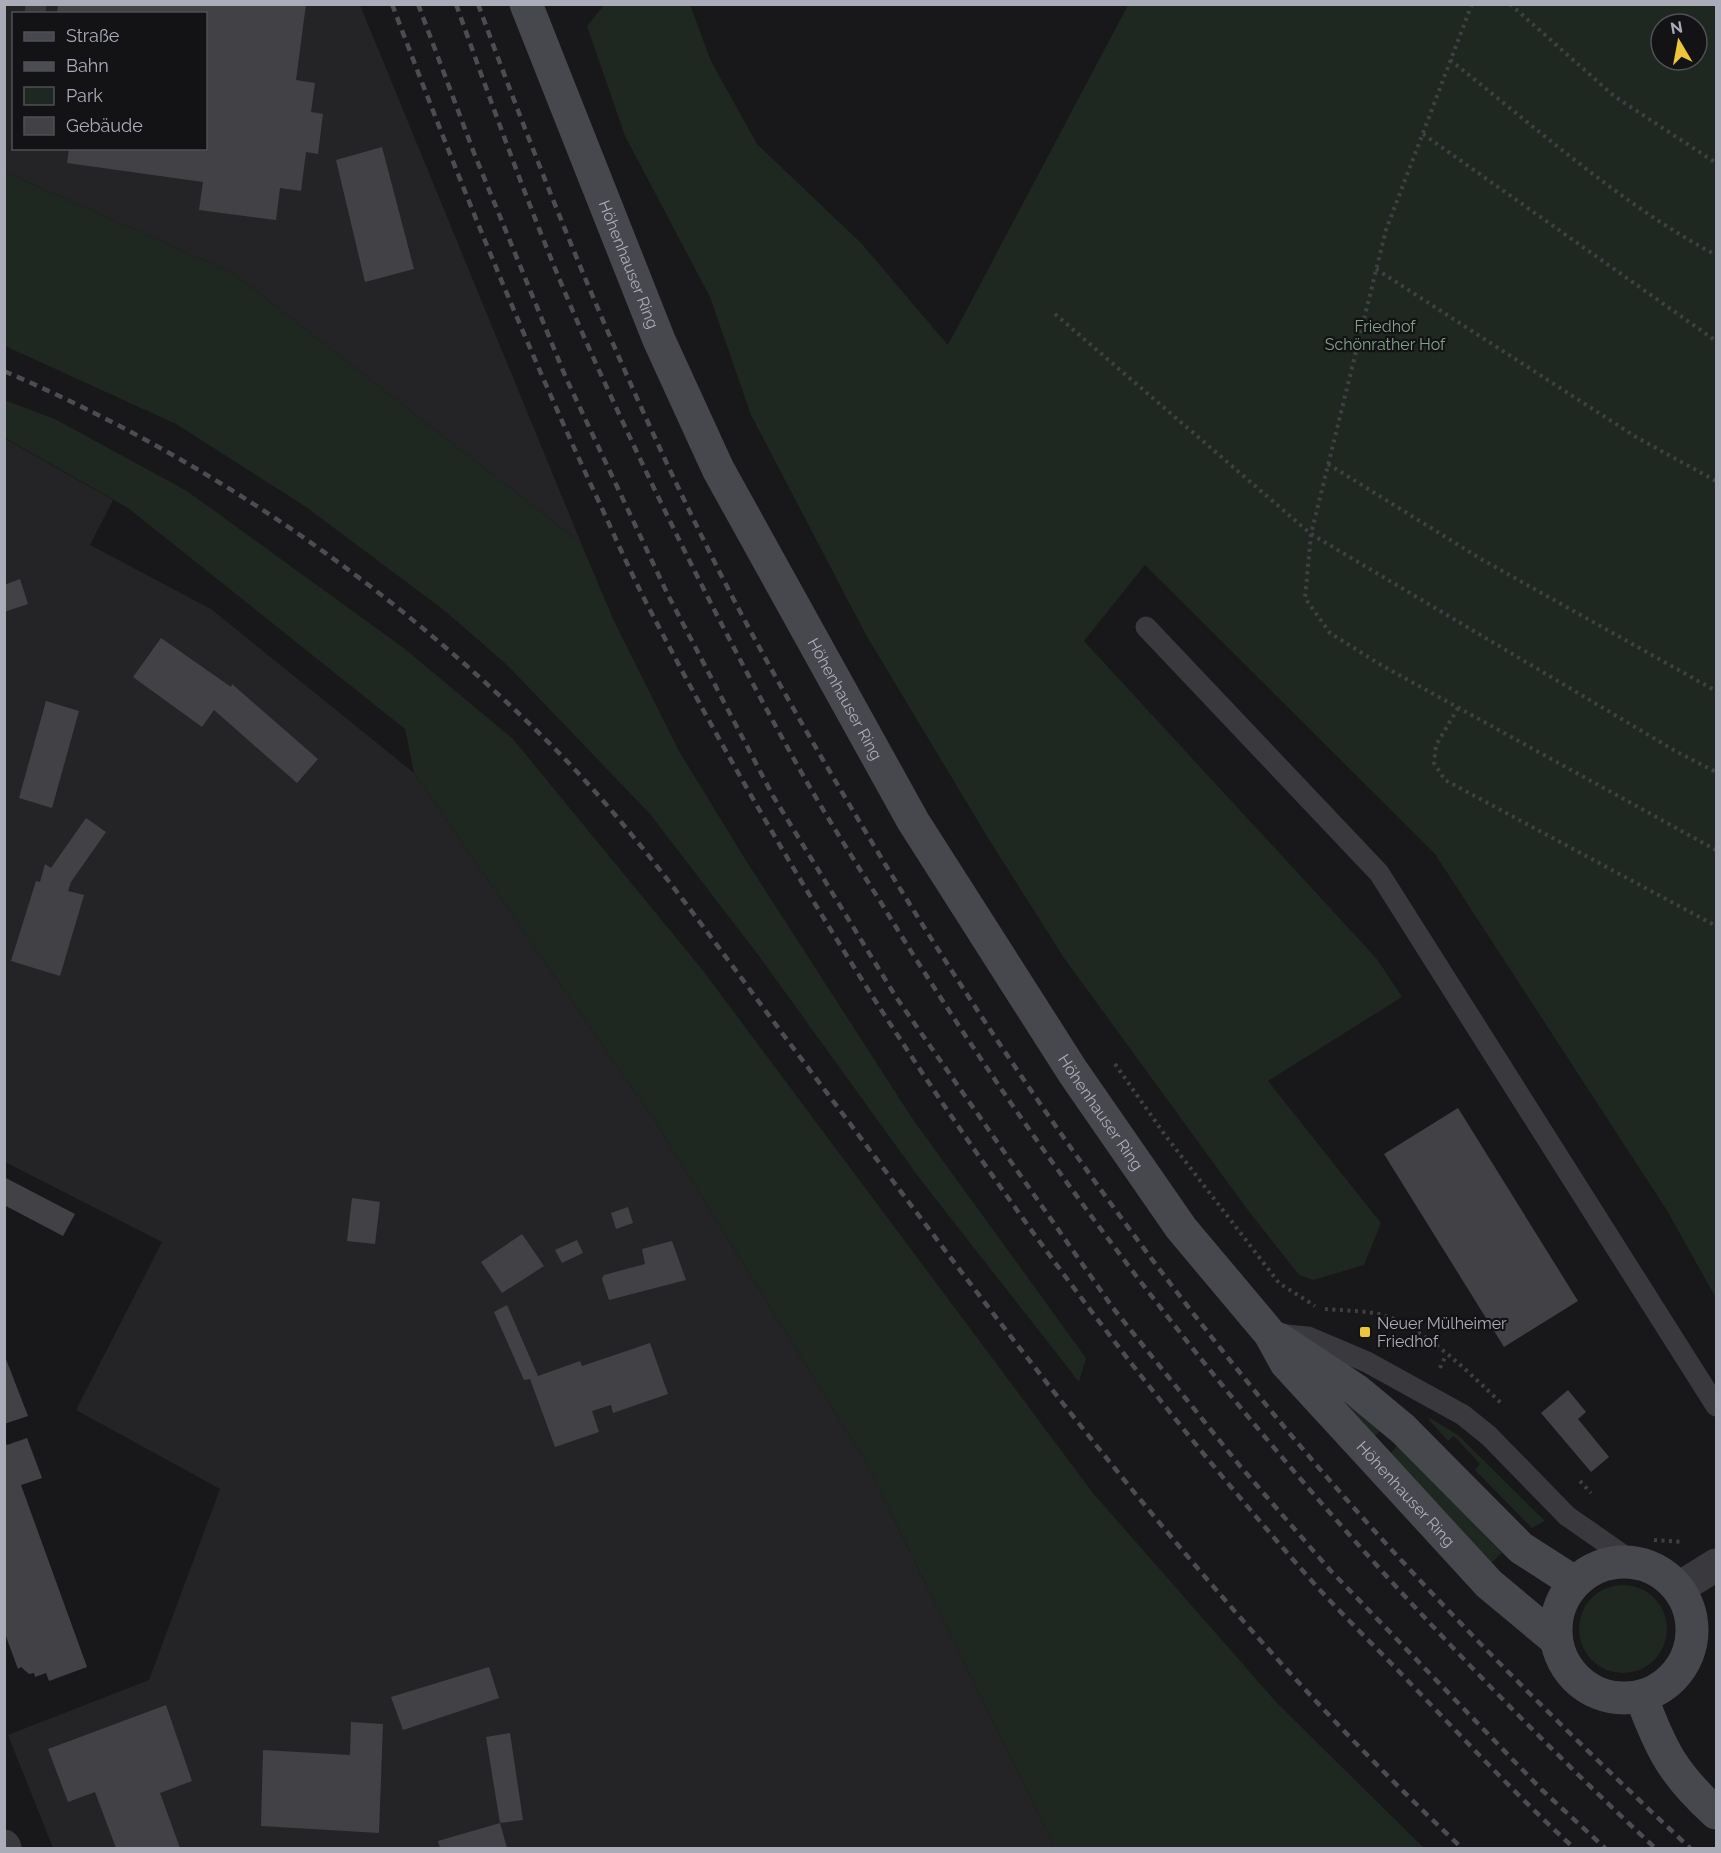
<svg xmlns="http://www.w3.org/2000/svg" width="1721" height="1853" font-family="Raleway,sans-serif">
<rect width="100%" height="100%" fill="#18171a"/>
<g fill="#242326" fill-rule="evenodd">
<path d="M5,5H360L581,543L233,273L5,172ZM14,14H206V148H14Z"/>
<polygon points="4,438 113,500 90,545 211,609 414,773 655,1121 867,1464 1055,1848 53,1848 8,1735 149,1680 220,1489 76,1410 162,1242 5,1162"/>
</g>
<g fill="#1f2721" fill-rule="evenodd">
<path d="M604,5H690L711,61L757,144L861,243L948,345L1128,5H1716V1298L1666,1209L1435,854L1145,565L1084,641L1377,959L1402,997L1268,1081L1381,1223L1364,1265L1313,1280L1299,1275L1247,1209L1064,958L988,838L866,635L751,415L710,297L625,136L587,26ZM1661,24H1697V60H1661Z"/>
<polygon points="5,172 233,273 581,543 614,621 679,751 745,859 912,1118 1086,1358 1079,1382 920,1179 759,956 650,814 507,665 445,611 306,507 176,424 5,346"/>
<polygon points="4,400 55,419 187,491 405,649 513,739 701,968 1093,1493 1277,1703 1424,1848 1055,1848 867,1464 655,1121 414,773 405,729 128,508 5,438"/>
<polygon points="1335,1396 1382,1429 1372,1439"/>
<polygon points="1430,1418 1458,1435 1545,1521 1532,1528 1475,1470 1480,1464 1454,1436 1448,1441 1429,1420"/>
<polygon points="1396,1447 1401,1447 1502,1553 1490,1564 1389,1455"/>
<circle cx="1623" cy="1629" r="44"/>
</g>
<g fill="#424246">
<polygon points="58,4 306,4 296,80 315,83 311,112 323,114 318,154 306,152 301,191 280,188 276,220 199,210 203,182 67,163 69,148 206,148 206,14 57,14"/>
<polygon points="382,147 414,269 365,282 336,160"/>
<polygon points="20,579 28,604 4,612 4,585"/>
<polygon points="161,638 231,687 232,684 318,759 297,783 214,710 202,727 133,677"/>
<polygon points="46,701 79,711 52,808 19,798"/>
<polygon points="86,818 106,832 71,882 68,891 84,895 60,976 11,961 36,881 40,882 45,864 51,868"/>
<polygon points="1458,1108 1578,1301 1504,1347 1384,1154"/>
<polygon points="4,1177 75,1214 63,1236 4,1205"/>
<polygon points="352,1198 380,1202 375,1244 347,1241"/>
<polygon points="628,1207 633,1223 616,1229 611,1213"/>
<polygon points="522,1234 544,1266 502,1293 481,1262"/>
<polygon points="577,1240 583,1253 562,1263 555,1250"/>
<polygon points="672,1241 686,1280 609,1300 602,1279 604,1275 645,1264 642,1249"/>
<polygon points="507,1305 538,1376 580,1361 582,1366 650,1343 668,1394 613,1413 611,1405 592,1411 599,1432 555,1447 530,1379 524,1380 494,1312"/>
<polygon points="4,1354 28,1416 4,1424"/>
<polygon points="1568,1390 1586,1412 1578,1419 1609,1457 1591,1472 1541,1413"/>
<polygon points="27,1438 42,1478 21,1485 87,1667 49,1681 46,1673 35,1677 34,1673 29,1674 21,1667 18,1669 4,1631 4,1440 7,1445"/>
<polygon points="489,1667 499,1698 403,1730 391,1697"/>
<polygon points="166,1705 192,1781 160,1793 180,1848 116,1848 95,1792 68,1802 48,1749"/>
<polygon points="351,1722 383,1724 379,1833 261,1826 263,1750 350,1755"/>
<polygon points="510,1733 523,1820 500,1823 486,1737"/>
<polygon points="500,1823 507,1848 440,1848 438,1841"/>
</g>
<g fill="none" stroke-linecap="round" stroke-linejoin="round">
<g stroke="#3f4045" stroke-width="4" stroke-dasharray="3 4.5" stroke-linecap="butt">
<polyline points="1472,4 1386,230 1311,534 1677,752 1716,772"/>
<polyline points="1510,4 1614,96 1716,163"/>
<path d="M1450,60C1534,126 1623,206 1716,255"/>
<polyline points="1423,134 1716,341"/>
<polyline points="1376,269 1636,437 1716,481"/>
<polyline points="1055,314 1311,534 1305,598 1330,633 1381,665 1716,850"/>
<polyline points="1328,464 1481,559 1716,691"/>
<polyline points="1458,708 1436,745 1434,763 1445,780 1716,926"/>
<polyline points="1115,1064 1165,1135 1279,1283 1315,1306"/>
<path d="M1325,1309C1345,1311 1370,1310 1389,1317C1427,1331 1473,1376 1502,1404"/>
<polyline points="1440,1368 1446,1355"/>
<polyline points="1580,1481 1591,1493"/>
<polyline points="1654,1540 1682,1542"/>
</g>
<g stroke="#39393e" stroke-width="21">
<polyline points="35,14 36,4"/>
<polyline points="1146,627 1379,873 1716,1406"/>
<polyline points="1276,1334 1308,1337 1367,1362 1463,1415 1489,1436 1567,1516 1633,1562"/>
</g>
<g stroke="#39393e" stroke-width="33">
<polyline points="1679,1588 1716,1565"/>
<polyline points="4,1846 5,1848"/>
</g>
<g stroke="#47484e" stroke-width="33">
<path id="s1" d="M526,4L659,340L718,469L913,821L1073,1072L1181,1228L1270,1334L1286,1363L1489,1584L1555,1639"/>
<polyline points="1279,1339 1356,1390 1403,1429 1521,1548 1574,1582"/>
<circle cx="1624" cy="1630" r="68"/>
<path d="M1641,1696C1661,1750 1673,1774 1716,1813"/>
</g>
<g stroke="#4c4d53" stroke-width="4.5" stroke-dasharray="8 6" stroke-linecap="butt">
<path d="M392,4C454,168 519,329 592,487C611,527 628,568 649,608C829,956 1050,1284 1310,1579C1342,1615 1377,1648 1410,1683C1464,1739 1517,1796 1574,1848"/>
<polyline points="418,4 474,153 566,378 668,595 773,796 896,997 1113,1308 1240,1466 1330,1570 1542,1790 1605,1848"/>
<path d="M456,4C500,127 544,250 598,368C661,507 729,644 804,777C828,819 854,860 880,901C1093,1251 1356,1569 1655,1848"/>
<path d="M478,4C549,197 627,388 719,571C770,671 827,768 885,864C1005,1061 1138,1251 1286,1429C1410,1578 1549,1716 1690,1848"/>
<path d="M4,371C208,459 384,581 542,736C615,807 676,890 737,972C780,1031 825,1090 869,1149C1052,1394 1239,1639 1462,1848"/>
</g>
</g>
<rect fill="#eec63b" stroke="#131215" stroke-width="2" x="1359" y="1326" width="12" height="12" rx="3"/>
<g text-anchor="middle" stroke-width="4.5" stroke-linejoin="round" paint-order="stroke">
<g font-size="16" fill="#aaadb9" stroke="#131215">
<text dy="6" stroke="none"><textPath href="#s1" startOffset="280">Höhenhauser Ring</textPath></text>
<text dy="6" stroke="none"><textPath href="#s1" startOffset="766">Höhenhauser Ring</textPath></text>
<text dy="6" stroke="none"><textPath href="#s1" startOffset="1252">Höhenhauser Ring</textPath></text>
<text dy="6" stroke="none"><textPath href="#s1" startOffset="1742">Höhenhauser Ring</textPath></text>
</g>
<g font-size="16" fill="#82a388" stroke="#131215">
<text x="1385" y="332">Friedhof<tspan x="1385" dy="18">Schönrather Hof</tspan></text>
</g>
<g font-size="16" fill="#aaadb9" stroke="#131215" text-anchor="start">
<text x="1377" y="1329">Neuer Mülheimer<tspan x="1377" dy="18">Friedhof</tspan></text>
</g>
</g>
<rect width="1721" height="1853" fill="none" stroke="#aaadb9" stroke-width="12"/>
<rect x="12" y="12" width="195" height="138" fill="#131215" stroke="#4f5057" stroke-width="1.5"/>
<rect x="24" y="32" width="30" height="9" fill="#47484e" stroke="#4f5057" stroke-width="1.5"/>
<text x="66" y="42" font-size="18" fill="#aaadb9">Straße</text>
<rect x="24" y="62" width="30" height="9" fill="#4c4d53" stroke="#4f5057" stroke-width="1.5"/>
<text x="66" y="72" font-size="18" fill="#aaadb9">Bahn</text>
<rect x="24" y="87" width="30" height="18" fill="#1f2721" stroke="#4f5057" stroke-width="1.5"/>
<text x="66" y="102" font-size="18" fill="#aaadb9">Park</text>
<rect x="24" y="117" width="30" height="18" fill="#424246" stroke="#4f5057" stroke-width="1.5"/>
<text x="66" y="132" font-size="18" fill="#aaadb9">Gebäude</text>
<g transform="translate(1679 42) rotate(350)"><circle r="28" fill="#131215" stroke="#4f5057" stroke-width="1.5"/>
<path d="M0-4.5L10 22L0 15L-10 22Z" fill="#eec63b"/>
<text y="-9" font-size="16" font-weight="bold" text-anchor="middle" fill="#aaadb9">N</text>
</g>
</svg>
